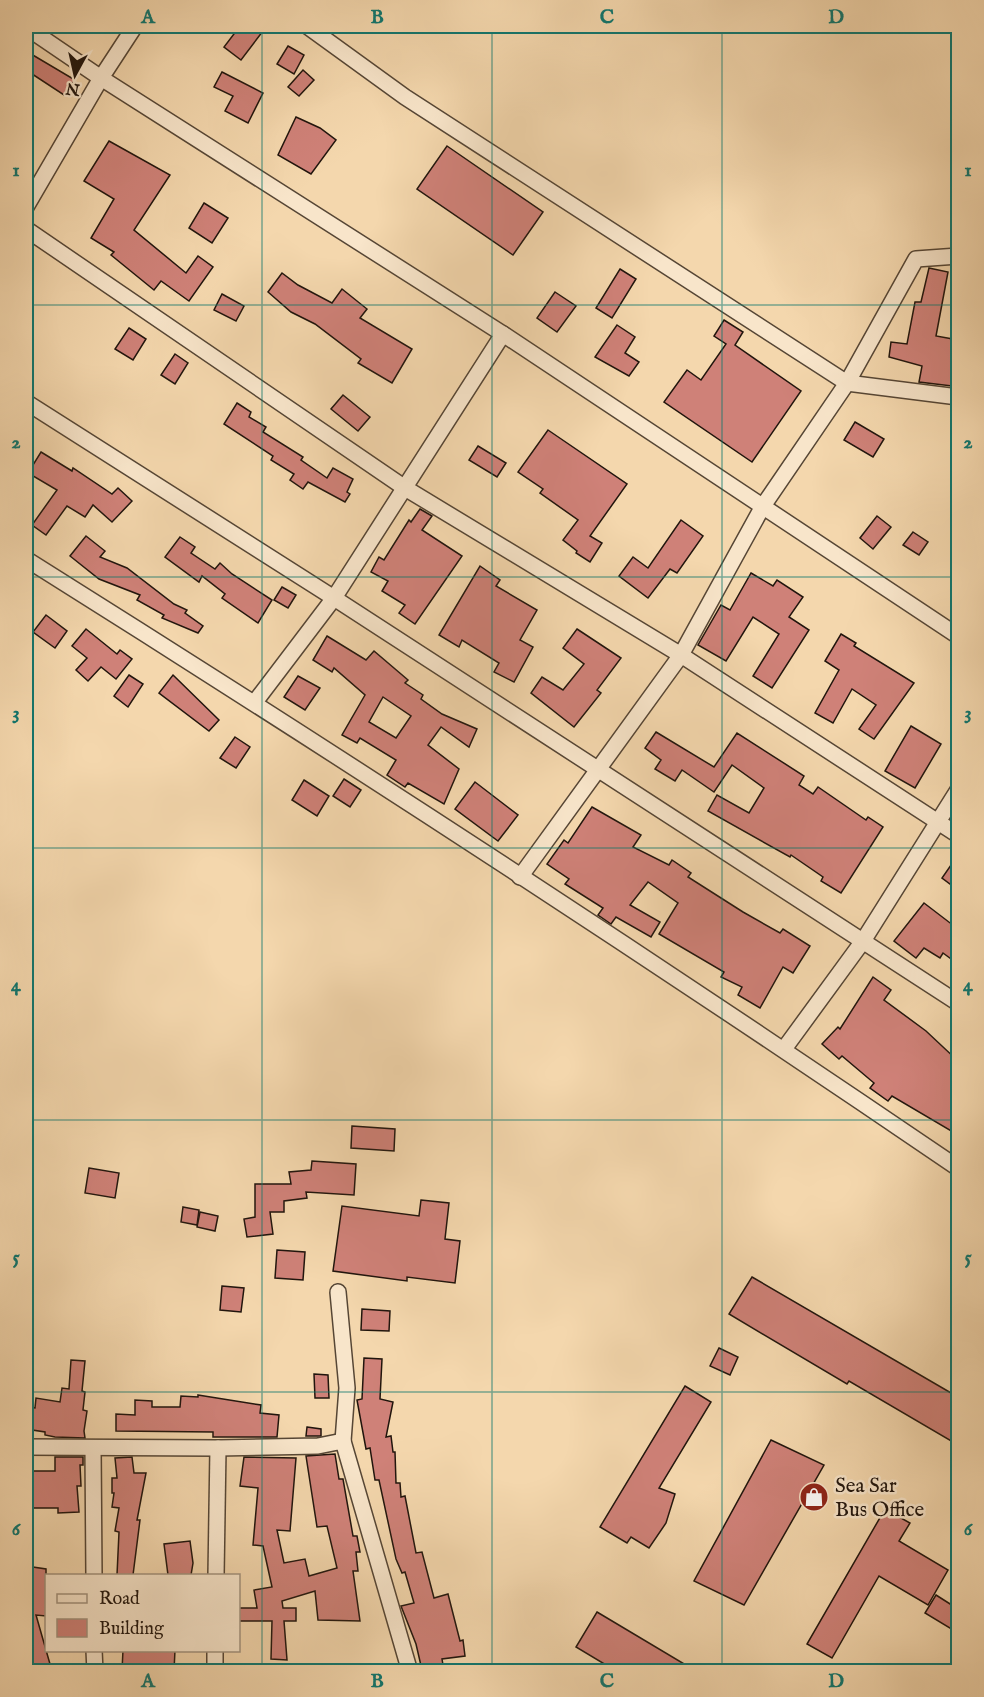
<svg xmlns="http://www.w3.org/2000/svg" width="984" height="1697" font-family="'IM FELL English',serif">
<rect width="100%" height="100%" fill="#f4d7ad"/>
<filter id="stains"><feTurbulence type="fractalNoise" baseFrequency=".00333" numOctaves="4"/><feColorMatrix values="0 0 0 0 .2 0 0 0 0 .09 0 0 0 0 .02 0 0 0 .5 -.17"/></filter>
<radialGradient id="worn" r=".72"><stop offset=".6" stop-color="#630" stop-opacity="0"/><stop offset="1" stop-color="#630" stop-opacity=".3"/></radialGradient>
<g fill="#cf8178" stroke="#21150d" stroke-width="1.5" fill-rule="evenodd">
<polygon points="240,26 255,26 263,31 241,60 224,47"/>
<polygon points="288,46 304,55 294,74 277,64"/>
<polygon points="26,51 75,80 64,95 26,70"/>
<polygon points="303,70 314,80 299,96 288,87"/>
<polygon points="222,72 263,93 248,123 225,111 233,96 214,87"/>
<polygon points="296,117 320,128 336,140 311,174 278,155"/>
<polygon points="109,141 170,175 134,230 186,273 198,256 213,267 189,301 161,281 154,290 111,255 114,252 91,238 114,199 84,181"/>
<polygon points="447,146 543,212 513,255 417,189"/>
<polygon points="204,203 228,218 212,243 189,228"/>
<polygon points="929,268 948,272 936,336 958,340 958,374 954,373 952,386 919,382 922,366 889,357 891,342 907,344 915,302 921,302"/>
<polygon points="620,269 636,279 612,318 596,308"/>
<polygon points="282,273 298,285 332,303 342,289 367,309 360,318 412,349 392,383 358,363 361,359 315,324 291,312 268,292"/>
<polygon points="555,292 576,306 557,332 537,318"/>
<polygon points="222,294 244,306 236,321 214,310"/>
<polygon points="724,320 743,332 735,345 801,391 752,462 664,402 687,370 701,380 726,344 714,336"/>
<polygon points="617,325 635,337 625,353 639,362 629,376 595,357"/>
<polygon points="129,328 146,339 133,360 115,349"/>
<polygon points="175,354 188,363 175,384 161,375"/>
<polygon points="343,395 370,417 358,431 331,409"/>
<polygon points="237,403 251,412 249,417 266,427 263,432 303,457 301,460 327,478 333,468 353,479 347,492 350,494 345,502 308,482 303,489 290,480 294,474 271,460 273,456 224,424"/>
<polygon points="855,422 884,439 873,457 844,440"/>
<polygon points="548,430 627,484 590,536 602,543 590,562 576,553 577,551 563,540 578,520 540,493 543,489 518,472"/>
<polygon points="478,446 506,463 497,477 469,460"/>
<polygon points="41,452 72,471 73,468 112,494 118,488 132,501 112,522 93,505 85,517 67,506 46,535 32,525 57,490 28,473"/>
<polygon points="420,509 432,516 422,530 462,556 415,624 399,613 405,605 382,591 388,581 371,572 379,557 384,560 409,520 411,522"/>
<polygon points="877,516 891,527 873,549 860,538"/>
<polygon points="681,520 703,536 677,573 670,569 648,598 619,576 633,557 648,568"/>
<polygon points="913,532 928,542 919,555 903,545"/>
<polygon points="86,536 105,551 100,557 127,568 174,604 187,610 185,613 203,626 198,633 162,618 164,615 137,600 140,595 99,579 70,556"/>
<polygon points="180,537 195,547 191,553 215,569 220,563 232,574 272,600 258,623 222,598 225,594 202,576 199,582 165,557"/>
<polygon points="480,566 500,580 496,586 537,610 520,640 533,647 514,682 494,672 499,663 462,640 459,647 439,635"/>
<polygon points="751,573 773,586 777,580 803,597 789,617 809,630 772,688 753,676 779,634 753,617 726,661 698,645 721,605 730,610"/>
<polygon points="282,587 296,595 288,608 274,600"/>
<polygon points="46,615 67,631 55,648 33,632"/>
<polygon points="86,629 117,654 120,650 132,659 116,679 101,667 88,681 76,670 87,658 72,646"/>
<polygon points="577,629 621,658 597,690 601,693 574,727 531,693 542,677 563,690 584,664 563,648"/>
<polygon points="841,634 856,643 854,646 914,683 874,739 859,729 876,705 852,689 833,723 815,713 839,670 825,661"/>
<path d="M327,636L366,660L374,651L408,680L405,683L423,695L421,699L442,714L477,729L469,747L441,727L428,745L459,769L444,804L408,783L405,787L387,775L396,760L360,738L357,743L342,735L365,695L334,668L332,672L313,660ZM383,697L411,716L396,738L369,722Z"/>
<polygon points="129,675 143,684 128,707 114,696"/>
<polygon points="173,675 219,720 209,731 159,693"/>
<polygon points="298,676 320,688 305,710 284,697"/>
<polygon points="911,726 941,744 915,788 885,771"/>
<polygon points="656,732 714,767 737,733 804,776 799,785 813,794 818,787 866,820 868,817 883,827 841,893 821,881 823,877 791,855 790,857 708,811 717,795 749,813 764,788 732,765 714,792 682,770 675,781 655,769 661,760 645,748"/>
<polygon points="235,737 250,747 236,768 220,758"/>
<polygon points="344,779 361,790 350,807 333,796"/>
<polygon points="304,780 329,796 317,816 292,800"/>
<polygon points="475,782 518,815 498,841 455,809"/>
<polygon points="592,807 641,835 633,847 669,865 672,860 691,873 688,877 743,912 780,933 783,929 810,946 793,973 783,967 760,1008 738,995 742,987 721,977 724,972 659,934 678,903 648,882 630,905 660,922 651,937 616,917 611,924 598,915 603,908 565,884 569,879 547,864 564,840 568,843"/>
<polygon points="958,855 958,890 942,878"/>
<polygon points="924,903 958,929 958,964 943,953 940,958 924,948 916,958 894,941"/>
<polygon points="873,977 891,990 884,1000 926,1031 958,1061 958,1135 892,1096 888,1101 870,1088 874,1083 842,1056 839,1059 822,1044 838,1027 840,1029"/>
<polygon points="352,1126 395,1129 394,1151 351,1148"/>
<polygon points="312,1161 356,1164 354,1195 306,1192 307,1198 284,1201 284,1212 270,1212 273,1234 247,1237 244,1219 255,1217 255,1184 291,1184 289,1172 311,1170"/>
<polygon points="89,1168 119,1173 115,1198 85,1193"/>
<polygon points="421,1200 449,1203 445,1239 460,1241 455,1283 407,1277 407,1281 333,1271 342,1206 419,1216"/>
<polygon points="183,1207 199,1210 197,1225 181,1222"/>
<polygon points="200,1212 218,1216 215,1231 197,1227"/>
<polygon points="277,1250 305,1252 303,1280 275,1278"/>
<polygon points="752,1277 958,1397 958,1445 849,1381 847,1384 729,1314"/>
<polygon points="222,1286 244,1288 241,1312 220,1310"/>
<polygon points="362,1309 390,1311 389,1331 361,1330"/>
<polygon points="719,1348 738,1357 730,1375 710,1366"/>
<polygon points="364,1358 382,1359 380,1399 393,1402 386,1437 391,1436 393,1452 395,1452 396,1483 400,1483 401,1497 405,1496 416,1553 422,1552 434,1598 448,1594 460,1641 463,1640 465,1656 442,1659 443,1665 422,1670 416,1644 401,1606 414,1603 405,1572 402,1573 396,1559 379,1480 375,1480 370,1448 366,1449 357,1400 362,1399"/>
<polygon points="71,1360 85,1361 82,1391 85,1392 83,1410 87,1411 84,1431 85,1438 55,1437 45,1435 45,1432 26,1429 26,1407 35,1408 36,1398 60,1402 62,1388 69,1389"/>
<polygon points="314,1374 328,1375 329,1398 315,1398"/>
<polygon points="685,1386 711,1402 659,1488 675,1494 666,1523 649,1548 631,1537 627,1543 600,1527"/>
<polygon points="198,1395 261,1405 260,1413 279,1415 277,1437 213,1437 213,1432 116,1431 116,1414 135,1415 135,1400 152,1401 152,1407 180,1407 181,1396 198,1397"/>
<polygon points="307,1427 321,1429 321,1436 306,1436"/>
<polygon points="771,1440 824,1465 744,1605 694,1581"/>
<polygon points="335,1454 339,1479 343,1479 353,1536 357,1536 360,1552 356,1552 358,1571 353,1571 360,1621 318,1620 315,1591 282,1601 283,1608 296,1608 296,1621 284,1621 287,1660 271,1659 272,1621 238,1621 238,1608 257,1608 254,1590 272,1587 263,1546 253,1545 258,1488 240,1486 244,1457 296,1458 290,1531 277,1530 284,1563 305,1559 309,1576 337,1568 327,1526 317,1527 306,1456"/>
<polygon points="55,1457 83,1457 83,1465 80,1465 81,1486 77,1486 79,1512 58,1513 58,1508 26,1508 26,1471 55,1471"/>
<polygon points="132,1457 134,1473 146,1473 137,1520 140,1520 133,1575 117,1575 119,1532 115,1531 119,1508 112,1507 114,1493 112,1493 112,1478 117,1478 115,1458"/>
<polygon points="885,1509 910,1523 899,1541 948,1570 928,1605 879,1576 832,1658 807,1644"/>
<polygon points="190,1541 193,1563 191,1575 168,1575 164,1544"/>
<polygon points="26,1566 46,1569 46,1616 36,1615 52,1671 26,1671"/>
<polygon points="936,1595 958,1609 958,1633 925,1613"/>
<polygon points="597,1612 696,1671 616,1671 576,1647"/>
<polygon points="123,1650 175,1650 174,1671 122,1671"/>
</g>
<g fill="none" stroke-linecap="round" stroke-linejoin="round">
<g stroke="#564635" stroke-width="18">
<g id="minor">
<polyline points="135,26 101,78 503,334 958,636"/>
<polyline points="307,26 405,97 847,383 958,397"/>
<polyline points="26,27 101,78 26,207"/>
<polyline points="26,229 405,488 681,655 958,835"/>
<polyline points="26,402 334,598 958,1003"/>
<path d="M26,559C340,756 651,959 958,1168"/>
<polyline points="255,702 334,598 503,334"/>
<polyline points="520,877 681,655 763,506 847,383 916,259 958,256"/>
<polyline points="784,1049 863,941 958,790"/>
<polyline points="338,1292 347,1388 343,1441"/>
<polyline points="26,1447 218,1448 318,1446 343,1441 410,1672"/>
<polyline points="93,1448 94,1576"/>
<polyline points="216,1576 218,1448"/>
<polyline points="94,1650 95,1672"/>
<polyline points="215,1672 215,1650"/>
</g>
</g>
<use href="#minor" stroke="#f8e5ca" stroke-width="15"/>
</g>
<path fill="none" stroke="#0f766e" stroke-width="1.5" stroke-opacity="0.55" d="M262,26V1672M492,26V1672M722,26V1672M26,305H958M26,577H958M26,848H958M26,1120H958M26,1392H958"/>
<defs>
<g id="shop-disc" transform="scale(1.5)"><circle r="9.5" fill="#8f2418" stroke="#f8e5ca"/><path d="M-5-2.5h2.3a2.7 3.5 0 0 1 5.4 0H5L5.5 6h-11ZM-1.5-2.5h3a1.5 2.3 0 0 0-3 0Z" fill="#fff"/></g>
</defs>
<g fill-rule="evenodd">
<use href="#shop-disc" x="814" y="1497"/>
</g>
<g text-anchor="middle" stroke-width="5" stroke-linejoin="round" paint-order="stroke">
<g font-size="21" fill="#21150d" stroke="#f8e5ca" text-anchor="start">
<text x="835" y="1492">Sea Sar<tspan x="835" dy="24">Bus Office</tspan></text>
</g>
</g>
<rect width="984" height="1697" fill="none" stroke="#f4d7ad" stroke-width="66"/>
<rect x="45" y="1574" width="195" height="78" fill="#f8e5ca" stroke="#a2927e" stroke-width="1.5"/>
<rect x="57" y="1594" width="30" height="9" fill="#f8e5ca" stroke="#a2927e" stroke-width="1.5"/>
<text x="99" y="1604" font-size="18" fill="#21150d">Road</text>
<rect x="57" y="1619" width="30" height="18" fill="#cf8178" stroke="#a2927e" stroke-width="1.5"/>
<text x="99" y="1634" font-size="18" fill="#21150d">Building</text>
<g transform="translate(75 75) rotate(188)" stroke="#f8e5ca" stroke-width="4.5" paint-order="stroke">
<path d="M0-4.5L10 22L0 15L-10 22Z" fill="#21150d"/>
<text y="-9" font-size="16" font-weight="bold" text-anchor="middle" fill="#21150d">N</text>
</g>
<rect x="33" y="33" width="918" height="1631" fill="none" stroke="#0f766e" stroke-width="2"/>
<g font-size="20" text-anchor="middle" font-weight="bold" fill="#0f766e">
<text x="148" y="23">A</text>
<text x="377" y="23">B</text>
<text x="607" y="23">C</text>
<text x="836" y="23">D</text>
<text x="16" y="176">1</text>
<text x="968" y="176">1</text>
<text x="16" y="448">2</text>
<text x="968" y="448">2</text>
<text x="16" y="719">3</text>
<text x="968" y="719">3</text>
<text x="16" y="991">4</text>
<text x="968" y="991">4</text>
<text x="16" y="1263">5</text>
<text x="968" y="1263">5</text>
<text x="16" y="1535">6</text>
<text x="968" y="1535">6</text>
<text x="148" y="1687">A</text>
<text x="377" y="1687">B</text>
<text x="607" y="1687">C</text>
<text x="836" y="1687">D</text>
</g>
<rect width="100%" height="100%" filter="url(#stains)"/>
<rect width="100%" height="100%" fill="url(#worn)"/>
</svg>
